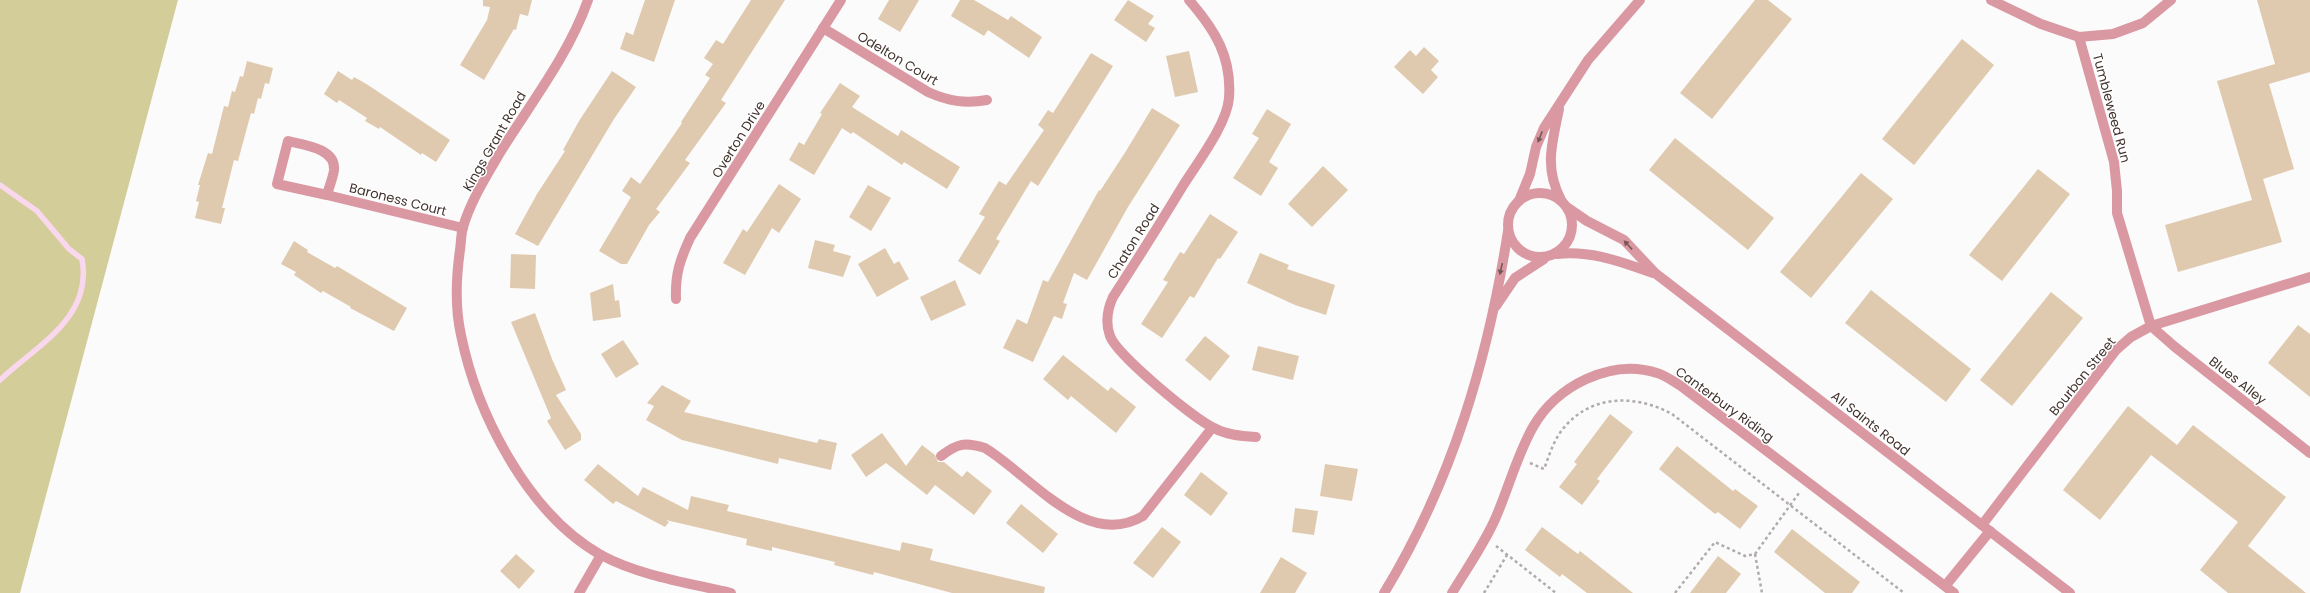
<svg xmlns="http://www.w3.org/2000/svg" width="2310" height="593" font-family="Poppins,sans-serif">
<rect width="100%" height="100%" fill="#fbfbfb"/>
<polygon fill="#d3cd99" points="0,0 178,0 20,593 0,593"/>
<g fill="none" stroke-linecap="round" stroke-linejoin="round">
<path stroke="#f9d7ed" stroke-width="5.5" d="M0,185L37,211L69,249L82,259C93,318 36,346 0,380"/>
</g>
<g fill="#e0caaf">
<polygon points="483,0 532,0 528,16 520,14 516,30 514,29 484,80 460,65 487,20 490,7 483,6"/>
<polygon points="645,0 675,0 654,62 620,49 626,32 633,35"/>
<polygon points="751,0 785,0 721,100 726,103 685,160 690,163 656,209 660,212 649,225 627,264 621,264 599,251 631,197 622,191 631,177 640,184 682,123 681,122 710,78 705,75 713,64 704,58 716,40 723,44"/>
<polygon points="889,0 919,0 900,32 878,19"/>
<polygon points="960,0 974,0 1008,20 1011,16 1042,37 1029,58 988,30 984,36 951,16"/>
<polygon points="1128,0 1154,16 1148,24 1155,28 1146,42 1114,20"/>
<polygon points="1755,0 1768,0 1792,19 1712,119 1680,93"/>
<polygon points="2257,0 2310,0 2310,72 2269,84 2294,169 2263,179 2282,242 2178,272 2165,225 2252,200 2217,81 2275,64"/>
<polygon points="1962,39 1994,65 1914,165 1882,139"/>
<polygon points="1424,47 1439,61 1431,70 1438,77 1423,94 1394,67 1410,50 1416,56"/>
<polygon points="1189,51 1198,92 1175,97 1166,56"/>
<polygon points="1091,53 1113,66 1038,186 1031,181 996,239 1000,241 980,275 958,261 985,217 979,214 999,181 1006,185 1044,130 1038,125 1048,110 1053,113"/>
<polygon points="247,61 273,68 269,84 265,83 261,99 258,98 254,114 251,113 238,161 234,160 222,208 225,208 221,224 195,218 199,202 196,201 200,185 198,185 208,153 212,154 224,106 228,107 232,91 235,92 240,76 243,77"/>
<polygon points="338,71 352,80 354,77 368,85 450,140 436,162 422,153 421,155 380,127 379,129 365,121 367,118 339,100 337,103 324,94"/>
<polygon points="612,71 636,87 614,119 538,246 515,234 537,194 565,151 563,150 579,121"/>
<polygon points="840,83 860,96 852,107 898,136 901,130 960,167 947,189 904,162 902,165 853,132 851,134 842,128 814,175 789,160 799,142 804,145 822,114 820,113"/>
<polygon points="1152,108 1180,125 1128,207 1087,280 1074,273 1063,303 1067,304 1062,319 1054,316 1033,362 1003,348 1017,319 1027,324 1043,280 1048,282 1099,190 1100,191 1126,151"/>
<polygon points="1267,109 1291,124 1269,162 1278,168 1261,196 1233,178 1259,138 1252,134"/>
<polygon points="1675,138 1774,218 1748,250 1649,170"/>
<polygon points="1323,166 1348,190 1312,227 1288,204"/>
<polygon points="2038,169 2070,194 2002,281 1969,255"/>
<polygon points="1861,173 1893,199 1811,298 1780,272"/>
<polygon points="779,184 801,199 779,233 772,228 745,275 723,263 743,229 747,232"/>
<polygon points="868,185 891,198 871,231 849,217"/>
<polygon points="1210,214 1238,232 1220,259 1218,258 1194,298 1190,296 1162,338 1141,324 1168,282 1163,280 1180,252 1184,254"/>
<polygon points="815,240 835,245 833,251 851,256 843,277 808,268"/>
<polygon points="294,241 308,250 307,252 335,268 337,266 407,308 394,331 350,308 351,307 323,291 321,293 294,275 296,272 281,264"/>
<polygon points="885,248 894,264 899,261 909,279 877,297 858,264"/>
<polygon points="1260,253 1289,265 1287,269 1335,285 1326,315 1295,305 1247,283"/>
<polygon points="511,254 536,255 535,289 510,288"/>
<polygon points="955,280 966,305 931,321 920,297"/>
<polygon points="613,284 615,301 619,300 621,317 593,321 590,293"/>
<polygon points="1871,290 1971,369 1946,402 1845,323"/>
<polygon points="2051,292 2083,318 2012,406 1980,380"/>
<polygon points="535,313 552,359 566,390 556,395 581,434 581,440 565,450 547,421 551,418 511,322"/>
<polygon points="2298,325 2310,334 2310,397 2268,363"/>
<polygon points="1205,336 1230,356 1210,381 1185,360"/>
<polygon points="623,340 639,364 616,378 601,354"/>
<polygon points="1258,346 1299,356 1293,380 1252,370"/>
<polygon points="1063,355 1108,391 1111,387 1136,407 1116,433 1071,396 1068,400 1043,379"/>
<polygon points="662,385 691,401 684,412 817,443 819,439 837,443 831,470 779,458 778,464 682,440 646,420 654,406 647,403"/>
<polygon points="2128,406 2177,445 2193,425 2286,497 2248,546 2306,593 2228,593 2200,570 2238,522 2151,455 2100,520 2063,490"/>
<polygon points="1610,414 1633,432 1597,479 1600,481 1582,505 1559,487 1577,464 1574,462"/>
<polygon points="882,433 906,466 922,445 935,455 938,462 944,462 962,477 967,471 992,491 974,515 935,485 927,495 886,463 866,477 851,455"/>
<polygon points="1677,446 1733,491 1735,489 1758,506 1740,529 1718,512 1715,514 1659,469"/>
<polygon points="598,464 638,496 643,487 688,510 691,496 729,505 727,511 891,549 900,551 902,542 933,549 930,560 1045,587 1044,593 952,593 874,572 873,575 834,565 835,562 772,547 772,551 746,545 747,539 666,520 669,522 665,527 616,501 613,504 584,480"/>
<polygon points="1325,464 1358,469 1352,501 1320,496"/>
<polygon points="1201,472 1228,493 1211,516 1184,495"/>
<polygon points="1021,504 1058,534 1043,553 1006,523"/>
<polygon points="1295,508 1318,511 1314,535 1292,532"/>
<polygon points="1162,527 1181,542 1153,578 1133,563"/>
<polygon points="1542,527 1578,554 1580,551 1633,593 1587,593 1562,574 1560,577 1525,550"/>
<polygon points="1792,529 1860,582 1852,593 1825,593 1774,552"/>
<polygon points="516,554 535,571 519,589 500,571"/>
<polygon points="1718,556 1741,574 1726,593 1690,593"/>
<polygon points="1281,557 1307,573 1295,593 1260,593"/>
</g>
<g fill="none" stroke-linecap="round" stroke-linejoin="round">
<g stroke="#b1acaa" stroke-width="2.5" stroke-dasharray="3 3" stroke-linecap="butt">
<path d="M1530,463L1544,469C1549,456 1553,442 1562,430C1590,394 1635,394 1672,414L1904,593"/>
<polyline points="1496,546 1556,593"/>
<polyline points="1755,554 1762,593"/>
<polyline points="1484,593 1507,555"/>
<polyline points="1675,593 1715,542 1745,556 1755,554 1799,493"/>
</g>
<path stroke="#da99a2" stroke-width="10" d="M941,456C958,443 965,442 985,448C1031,476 1086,550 1143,516L1212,428"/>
<g stroke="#da99a2" stroke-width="10">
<path d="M588,0C569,54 531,103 501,151C487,175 471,200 463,227C461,234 461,243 460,250C456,278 455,308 461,335C477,414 528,514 601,555C640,576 689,583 731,593"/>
<path d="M1189,0C1215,30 1232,57 1229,98C1227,124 1198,162 1184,184C1161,222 1137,260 1113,297C1107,310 1105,322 1110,336C1117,355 1194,419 1214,428C1227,435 1241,436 1256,437"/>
<polyline points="1991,0 2041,24 2079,37 2113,34 2143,23 2171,0"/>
<path d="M823,28L928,92C948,101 965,104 987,100"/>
<polyline points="2079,37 2114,162 2117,191 2117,213 2151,326 2175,347 2310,453"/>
<path d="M327,195L277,184L288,141C303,145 336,148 334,170C333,178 329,187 327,195L463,228"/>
<path d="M676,299C675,274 680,260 690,238L841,0"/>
<polyline points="1982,525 2116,350 2131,337 2151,326 2310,277"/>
<polyline points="1946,585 1990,531"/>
<polyline points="579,593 601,555"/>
<path d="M1452,593C1467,568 1485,543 1496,517C1509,487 1517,455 1533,427C1556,386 1611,358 1657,373C1665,375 1674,382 1681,386L1954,593"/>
</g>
<g stroke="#da99a2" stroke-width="10">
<path d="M1559,109C1552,144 1544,167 1561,200"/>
<circle cx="1540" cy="225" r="32"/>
<polyline points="1519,201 1530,174 1536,147 1544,128 1588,60 1640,0"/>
<polyline points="1568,208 1587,221 1624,240 1655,273 2070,593"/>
<path d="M1557,254C1591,250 1621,262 1653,273"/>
<polyline points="1496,306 1515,278 1544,259"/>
<path d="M1384,593C1452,482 1488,359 1508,231"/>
</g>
</g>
<defs><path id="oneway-solid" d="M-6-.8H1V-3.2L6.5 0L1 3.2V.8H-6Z"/></defs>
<g fill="#775757">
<use href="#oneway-solid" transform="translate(1540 137) rotate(111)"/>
<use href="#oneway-solid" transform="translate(1628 245) rotate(-133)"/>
<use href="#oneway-solid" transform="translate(1501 269) rotate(103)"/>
</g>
<g text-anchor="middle" stroke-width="3" stroke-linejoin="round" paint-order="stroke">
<g font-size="13" fill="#41332e" stroke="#fff">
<text transform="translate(898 58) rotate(31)" y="5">Odelton Court</text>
<text transform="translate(2112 108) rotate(75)" y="5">Tumbleweed Run</text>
<text transform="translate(738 139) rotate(-58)" y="5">Overton Drive</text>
<text transform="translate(494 141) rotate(-60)" y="5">Kings Grant Road</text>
<text transform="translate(398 199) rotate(14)" y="5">Baroness Court</text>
<text transform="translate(1133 241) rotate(-58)" y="5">Chaton Road</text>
<text transform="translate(2082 376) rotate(-51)" y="5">Bourbon Street</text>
<text transform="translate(2238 380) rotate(38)" y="5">Blues Alley</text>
<text transform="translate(1725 404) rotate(36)" y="5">Canterbury Riding</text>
<text transform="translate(1871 423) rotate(38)" y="5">All Saints Road</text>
</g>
</g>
</svg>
